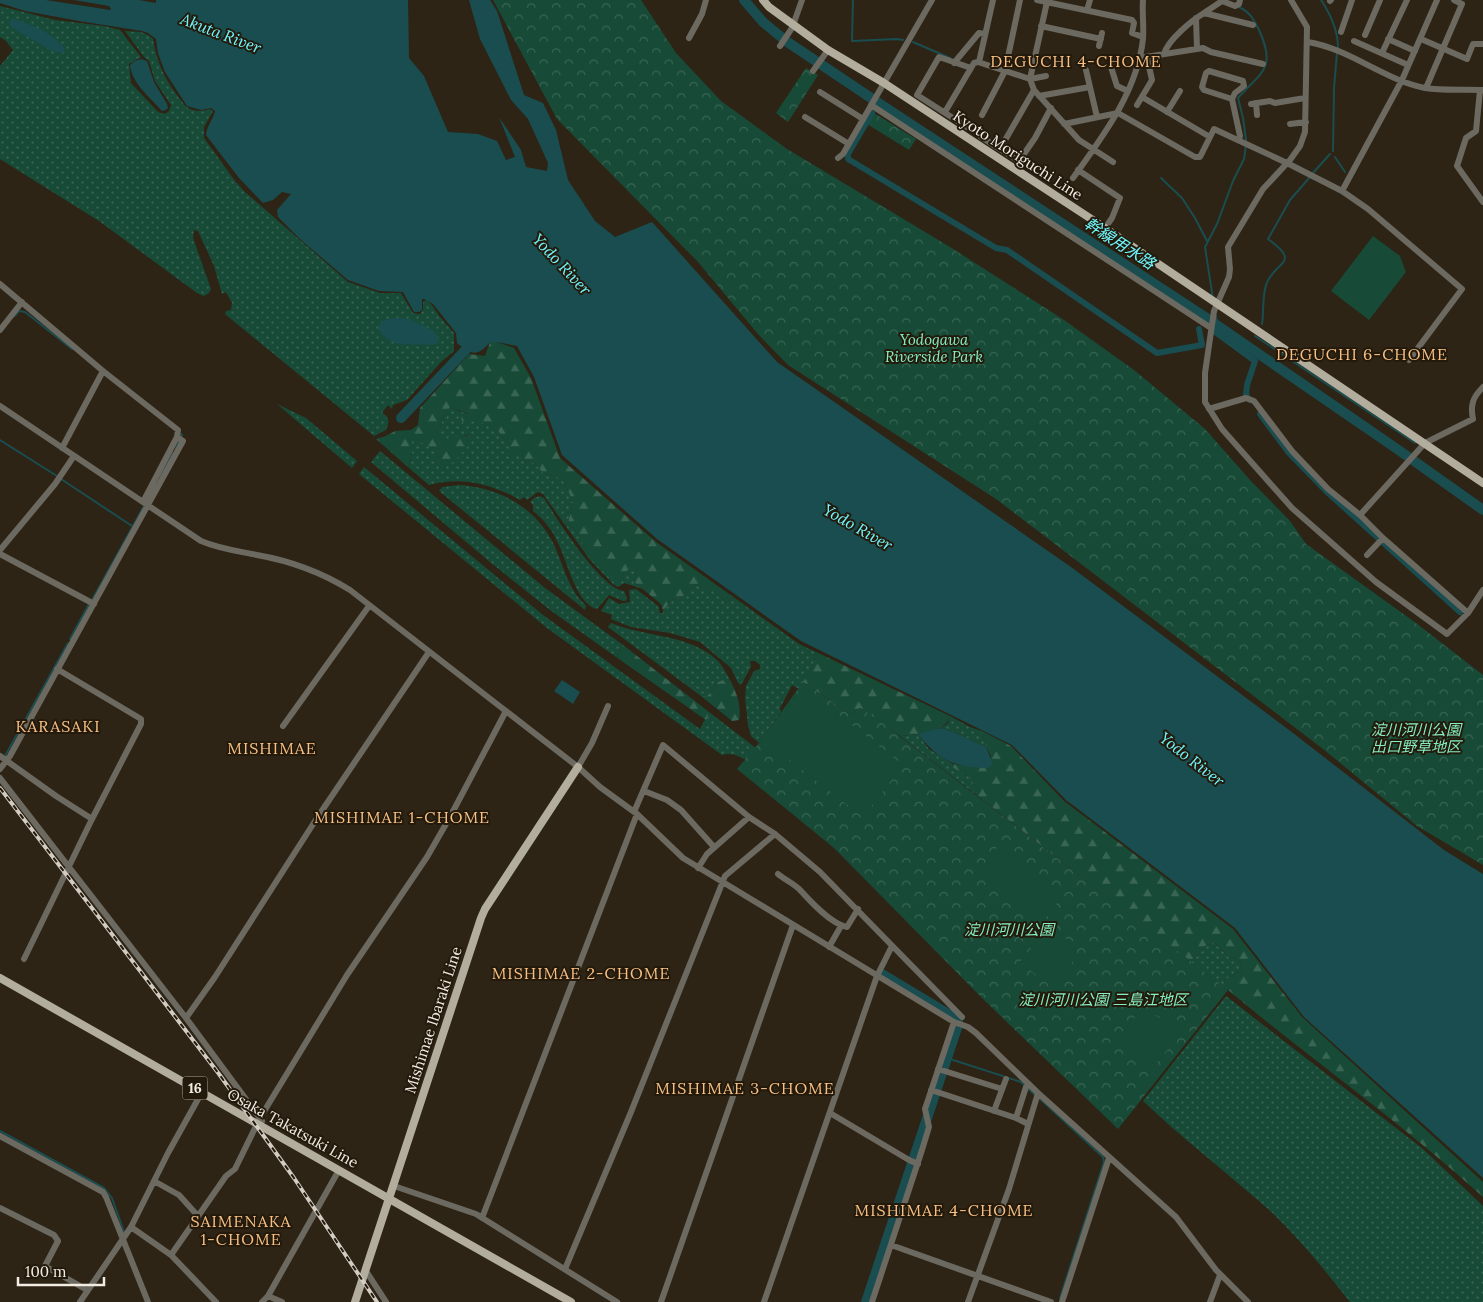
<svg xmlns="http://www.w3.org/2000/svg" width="1483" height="1302" viewBox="0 0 1483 1302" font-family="Lora,'Noto Sans JP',serif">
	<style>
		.grass { fill: url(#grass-dots) }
		.forest { fill: url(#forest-firs) }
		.park { fill: url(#park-crowns) }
		.pitch { fill: #174b37 }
		.water { fill: #1a4d50 }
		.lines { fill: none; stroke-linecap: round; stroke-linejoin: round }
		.stream { stroke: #1a4d50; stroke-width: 2 }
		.canal { stroke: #1a4d50; stroke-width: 6 }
		.river { stroke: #1a4d50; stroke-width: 10 }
		.minor { stroke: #6c6961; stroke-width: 6 }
		.major { stroke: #b3ad9d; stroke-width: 8 }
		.rail-casing { stroke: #d3ccc2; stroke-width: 4 }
		.rail { stroke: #231a0c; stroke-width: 2; stroke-dasharray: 5.5; stroke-linecap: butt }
		.labels { text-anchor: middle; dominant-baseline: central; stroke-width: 4; stroke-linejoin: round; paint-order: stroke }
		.shield { fill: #231a0c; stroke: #b5ada2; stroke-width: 1 }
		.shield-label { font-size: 14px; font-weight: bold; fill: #f3ece3 }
		.street-label { font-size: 15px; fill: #f3ece3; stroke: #231a0c }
		.park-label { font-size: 15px; font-style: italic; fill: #84eec0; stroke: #231a0c }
		.water-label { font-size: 16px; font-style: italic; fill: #6ef6fe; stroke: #231a0c }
		.neighbourhood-label { font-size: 16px; letter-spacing: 1px; fill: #f8c084; stroke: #231a0c }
	</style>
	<defs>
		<pattern id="grass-dots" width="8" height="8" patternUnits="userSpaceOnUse" patternTransform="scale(1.25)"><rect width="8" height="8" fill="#174b37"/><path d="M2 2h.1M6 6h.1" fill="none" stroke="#396554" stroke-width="1.8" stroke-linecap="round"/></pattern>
		<pattern id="forest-firs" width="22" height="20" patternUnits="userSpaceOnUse" patternTransform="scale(1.25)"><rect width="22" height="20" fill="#174b37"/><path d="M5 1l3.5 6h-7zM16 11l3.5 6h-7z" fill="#396554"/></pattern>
		<pattern id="park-crowns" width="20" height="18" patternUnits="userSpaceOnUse" patternTransform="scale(1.25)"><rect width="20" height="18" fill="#174b37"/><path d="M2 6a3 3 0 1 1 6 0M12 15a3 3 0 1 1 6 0" fill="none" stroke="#396554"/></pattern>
	</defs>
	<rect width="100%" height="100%" fill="#2d2415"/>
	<path class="grass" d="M0,6L55,20L104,26L120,30L141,57L129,64L131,83L158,112L165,114L169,111L171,105L155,81L149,61L144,57L125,31L141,32L148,35L153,39C156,61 165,80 179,98C182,101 185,107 190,109C197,112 203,111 210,109L213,111L204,127V138L235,181L245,192L348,282L380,293H401L413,313L420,314L423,310V302L426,300L431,304L440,317L454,333V351L441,362L407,400L393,405L392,409L388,405L382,413C390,417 389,423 386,430L374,436L225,314L226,311L231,310L232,303L226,292L222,294L214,266L198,231L194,230L193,238L211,289L209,293L204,296L197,293L99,221L0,159V66L13,50L6,41L0,37Z
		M277,404L306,418L357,461L352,468Z
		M450,407L469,415L499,432L509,445L521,451L524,461L535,463L543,473L563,479L573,502L568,523L576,531L589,555L624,572L631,566L637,569L634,582L643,589L624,583L618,587L613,584L590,560L543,494L538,492L527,500L524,497L520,500C491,484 462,476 429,485L409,468L412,452V439H417L437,452L470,434L456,438L444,439L436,431L442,424L441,420Z
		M380,451L545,588L623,645L616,657L550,610L490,562L371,462Z
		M364,467L543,615L700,729L709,712L761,752L753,764C743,759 734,751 722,755L547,628L359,474Z
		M459,485C496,487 532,505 551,539C560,555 564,575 574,591C577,597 582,601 586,606L585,610L439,491L442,487Z
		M539,496L544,498C556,518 601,589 624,591L627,598L626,601H623L609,595L597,609C576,605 566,557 557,541C551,528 543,519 533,511V505L530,502L534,498Z
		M696,584L716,592L726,602L731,599L732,596L799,644L816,652L813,666L799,689L792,685L780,708L781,712L759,743L751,736L748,725L745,698L746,686L754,671L760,669V665L755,661H750L751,667L741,685L738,683L731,668L700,642L670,633L631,627L611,619L612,615L601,611L609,598L619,604L630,602L629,590L636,589L658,606L660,613H663V611L671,600L682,597Z
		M611,623C646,638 690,633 719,662C723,667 726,673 729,678L728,682L723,680L716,683L713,690L707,696H701L608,627Z
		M950,716L970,727L982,731L986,747L956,733L941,728L948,723Z
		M918,734L929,749L953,764L952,767L969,777L977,789L975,794L900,736Z
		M1214,942L1229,957L1239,960L1242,970L1224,980L1228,990L1191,962L1205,946Z
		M1226,996L1423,1149L1483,1206V1302H1350C1324,1269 1298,1237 1267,1208C1226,1172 1183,1139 1143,1101Z"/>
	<path class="forest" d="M490,342H497L514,348L531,378L560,458L656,542L732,596L731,599L726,602L715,592L696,584L682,597L671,600L663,611L661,604L634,582L637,569L631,567L616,581L589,555L576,531L568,523L573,502L563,479L543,473L535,463L524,461L521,451L515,454H508L509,445L499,432L475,419L463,423L461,418L468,414L450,407L441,420L442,424L436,431L445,439C455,438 467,433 476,437L455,461L442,469L436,463V452L417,439H412V452L409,468L376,439L386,436L395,431L411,430L418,425L420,408L469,354L485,356Z
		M623,645L709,712L706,720L616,657Z
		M816,652L950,716C945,734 916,734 900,736L860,708L850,714L803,682L813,666Z
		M729,678C736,691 742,706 739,720L732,721L701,696H707L713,690L716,683L723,680L728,682Z
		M982,731L1011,746L1064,801L1233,929L1302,1017L1483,1182V1197C1402,1123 1312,1060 1228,990L1224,980L1242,970L1239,960L1229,957L1214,942L1205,946L1191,962L975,794L977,789L969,777L952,767L953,764L988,768L991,756L986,747Z"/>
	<path class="park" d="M493,0H641L676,53L721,101L787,149L950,247L1064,320L1134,370L1205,429L1250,480L1290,521L1306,544L1416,623L1483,675V865L1417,826L1323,749L996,499L788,365L758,334L698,262L557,119Z
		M806,68L818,75L788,122L776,113Z
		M874,113L916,139L909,150L867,124Z
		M803,682L850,714L860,708L876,718L1228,990L1118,1129L983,999L834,848L737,769L759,743Z"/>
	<path class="pitch" d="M1373,236L1400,256L1406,272L1369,320L1331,291Z
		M803,687L903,765L863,817L763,739Z
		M999,845L1064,894L1043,921L979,872Z
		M1045,931L1061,933L1075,951L1070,970L1056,990L1020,962Z
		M1152,1014L1170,1023L1181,1033L1154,1066L1120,1040L1132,1019Z"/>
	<path class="water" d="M0,0H46L110,10L111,9L109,6L74,0H139L156,3V0H408L409,58L424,76L448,132L478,134L497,141L506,160L515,157L499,117L521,150L526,167L547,171L548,163L528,119L511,100L480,39L469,0H490L497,11L524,95L543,103L556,130L568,180L595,221L615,237L652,222L777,362L1071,567L1293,733L1444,850L1483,874V1178L1304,1017L1235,928L1066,800L1012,745L801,641L657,539L562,455L534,377L517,346L497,342H490C478,357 471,355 457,343L456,333L433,304L424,299H422V310L419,312H414L403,292L379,291L348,280L301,240L278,217L277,210L291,194L282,192L273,200L263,203L239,178L206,135C207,125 213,120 215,111L211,108L201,110L187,106L165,72L158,53L156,39L148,33L142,31L79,21L25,11L0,3Z
		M12,18C32,25 52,32 65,49L63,53L52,51L14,29L9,24Z
		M141,59L147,61L154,82L167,104L168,108L166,110L162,111C150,97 132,84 130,65L135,61Z
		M399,318L410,319L434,331L439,339L437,343L432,345C410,343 392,350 378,329C382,318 389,319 399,318Z
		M562,680L580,692L573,704L554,691Z
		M941,728L956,733L986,747L993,764L988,768C954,767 939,761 918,734Z"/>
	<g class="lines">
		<path class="stream" d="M853,0L852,41L897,39L903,40
			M1321,0C1331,15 1338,30 1338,48
			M1239,7C1250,12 1254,20 1259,30C1277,69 1261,72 1238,98L1243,118L1246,140
			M913,42L950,58
			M877,105L878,103
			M1333,151L1334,88L1337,53
			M1335,157L1345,172
			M1313,173L1330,154
			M1161,178L1182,198L1195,218L1207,241
			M1213,299L1205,247L1217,224L1233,181L1244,159L1246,145
			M15,316L19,311L25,312L72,349
			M1216,316L1218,325
			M1262,324C1264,311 1262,298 1266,285C1274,261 1303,264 1268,239L1290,200L1310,177
			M1255,336L1415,443
			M0,440L57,476
			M176,448L182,435L181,434
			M161,475L173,453
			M61,479L132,526
			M92,600L144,506
			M70,639L89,604
			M5,756L68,643
			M947,1058L1021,1082L1035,1095
			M1039,1098L1103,1157L1104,1162L1060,1298
			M0,1131L104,1188L112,1198L124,1232"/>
		<path class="canal" d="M872,113L848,154V159L996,248L1007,250L1157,353L1202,345L1199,329
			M1218,325L1214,331L1255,361L1247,385L1246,395L1250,400
			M1260,414L1289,453L1326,491L1460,612"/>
		<path class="river" d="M744,0L763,22L786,41L886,108L1211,321L1400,451L1483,510
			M401,418L474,341
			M866,1302L957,1028L958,1022L955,1018L882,974"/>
		<path class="minor" d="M1037,0L1132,20L1134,23L1132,33L1143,37
			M1291,0L1307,27L1305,132L1300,146L1290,160L1263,189L1228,247L1230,269L1229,277L1214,311L1205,373V402L1222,429L1292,508L1376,582L1447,634L1468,613L1483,590
			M1330,1L1331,0
			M1047,2L1030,79L1034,90L1079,140L1113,162
			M1087,10L1090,0
			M1204,13L1222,1L1235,6L1239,4L1240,0
			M1196,18L1197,49
			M1041,26L1101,39
			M1341,32L1352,0
			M1365,35L1380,0
			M689,38L702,14L706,0
			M1388,39L1415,51
			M1421,39L1467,59L1473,44H1483
			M1354,41L1408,65
			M1308,42C1350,49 1384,80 1425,88C1443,91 1465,89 1483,90
			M780,46L792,28L802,0
			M1099,46L1102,33
			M1382,53L1407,0
			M1164,54C1168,40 1191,21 1204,13L1253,25
			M1139,58L1203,48L1211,52L1263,64
			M979,62L993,0
			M954,63L979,33L985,34
			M1111,67L1117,86L1128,91
			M1086,70L1097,117
			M813,71L828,50
			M1426,88L1462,4L1454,0
			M1480,90L1476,131L1466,138L1457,166L1483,202
			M820,92L863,119
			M1039,96L1090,87
			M1142,97L1210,137
			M1232,99L1235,93L1244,86L1243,81L1209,71L1206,73L1202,87L1204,90L1232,99L1240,136L1239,140
			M1256,103L1257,115
			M1251,104L1270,101L1275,103L1305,98
			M871,105L1211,328
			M1137,105L1152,80L1147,57
			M945,112L974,63L978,62L1030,79L1046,76
			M1167,112L1180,91
			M982,115L1005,71L1020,0
			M805,117L849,144
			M1064,124L1118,113L1195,157H1200L1214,129L1287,163L1342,191L1368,209L1462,289L1409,360
			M1290,124L1306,122
			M967,127L917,95L939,57L971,68
			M981,137L1019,161L1035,138L1051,108
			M1000,149L1034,90
			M838,158L843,154L932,0
			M1078,170L1120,198L1112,218L1105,228
			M1073,178C1103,136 1137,92 1143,39C1144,26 1142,13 1143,0
			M1342,191L1402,80L1437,0
			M0,284L103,371L178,430L177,437L143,502
			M0,330L22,302
			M0,406L201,541C220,549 238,551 257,555C291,561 321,572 350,590L578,767L600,787L637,814L683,858L954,1022L925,1109L929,1127L922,1150L872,1302
			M1209,409L1246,398L1254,401L1292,451L1328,489L1360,515L1383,538L1468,613
			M62,448L103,371
			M1360,515L1425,443L1473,419C1470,405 1473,397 1483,387
			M0,550L55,484L74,456
			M0,554L94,604
			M1367,555L1383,538
			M283,726L369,606
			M0,756L56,796L92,819
			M578,767L592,743L608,706
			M0,769L10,756L183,441L177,437
			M0,778L186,1018L262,1121
			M644,791L667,800L681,810L714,847
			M634,812L663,745L749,817L775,834L820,872L962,1017
			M698,868L707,854L749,817
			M778,874C785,880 795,884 801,891C811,902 831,924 847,927L858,909
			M829,947L841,926
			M24,959L92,819L141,724V719L57,669
			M186,1018L215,977L317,818L429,652
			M954,1022L968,1027L976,1033L1038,1093L1176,1217L1216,1270L1248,1302
			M938,1069L1002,1089
			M931,1090L1016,1118L1028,1124
			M994,1111L1006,1079
			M830,1113L909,1160L918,1164
			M1016,1118L1026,1087
			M0,1136L103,1192L106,1197L148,1302
			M154,1181L179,1195L198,1216
			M394,1186L476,1214L617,1302
			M0,1208L54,1235L58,1241L45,1266L87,1290
			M482,1218L637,814
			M131,1227L171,1255L216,1302
			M891,1245L1051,1302
			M171,1255L226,1176L235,1169L260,1118L347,975L427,857L450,817L506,711
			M565,1269L631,1112L725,876L775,834
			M366,1271L386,1302
			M268,1296L282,1302
			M80,1302L131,1227L168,1153L202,1092
			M262,1302L268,1296L339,1170
			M661,1302L793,925
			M764,1302L877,976L892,946
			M968,1302L1009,1189L1038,1093
			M1062,1302L1109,1158
			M1210,1302L1220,1275"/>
		<path class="major" d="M763,0L769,7L828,50L884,83L1105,228L1483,483
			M0,978L571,1302
			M355,1302L481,918L485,909L578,767"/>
		<defs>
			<path id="rail" d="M0,788L219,1074L294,1178L377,1302"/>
		</defs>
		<use href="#rail" class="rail-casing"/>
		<use href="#rail" class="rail"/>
	</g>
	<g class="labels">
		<rect class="shield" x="182.5" y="1076.5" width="25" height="23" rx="4"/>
		<g class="shield-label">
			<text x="195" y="1088">16</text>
		</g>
		<g class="street-label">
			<text transform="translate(1018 155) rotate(33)">Kyoto Moriguchi Line</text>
			<text transform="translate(433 1020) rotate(-72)">Mishimae Ibaraki Line</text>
			<text transform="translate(293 1128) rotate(29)">Osaka Takatsuki Line</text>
		</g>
		<g class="park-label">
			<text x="934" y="339">Yodogawa<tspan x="934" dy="17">Riverside Park</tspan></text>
			<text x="1416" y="729">淀川河川公園<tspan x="1416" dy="17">出口野草地区</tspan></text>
			<text x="1009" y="929">淀川河川公園</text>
			<text x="1103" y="999">淀川河川公園 三島江地区</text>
		</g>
		<g class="water-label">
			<text transform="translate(221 33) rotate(21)">Akuta River</text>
			<text transform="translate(1120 243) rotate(33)">幹線用水路</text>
			<text transform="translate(562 264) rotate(47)">Yodo River</text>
			<text transform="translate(858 527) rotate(30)">Yodo River</text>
			<text transform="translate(1192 759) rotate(38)">Yodo River</text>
		</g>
		<g class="neighbourhood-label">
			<text x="1076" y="61">DEGUCHI 4-CHOME</text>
			<text x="1362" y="354">DEGUCHI 6-CHOME</text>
			<text x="58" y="726">KARASAKI</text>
			<text x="272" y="748">MISHIMAE</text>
			<text x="402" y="817">MISHIMAE 1-CHOME</text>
			<text x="581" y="973">MISHIMAE 2-CHOME</text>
			<text x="745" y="1088">MISHIMAE 3-CHOME</text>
			<text x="944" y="1210">MISHIMAE 4-CHOME</text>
			<text x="241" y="1221">SAIMENAKA<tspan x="241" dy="18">1-CHOME</tspan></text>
		</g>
	</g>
	<path d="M18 1277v8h86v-8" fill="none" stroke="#f3ece3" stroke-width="2.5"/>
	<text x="25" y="1277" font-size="15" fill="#f3ece3" stroke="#231a0c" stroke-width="4" paint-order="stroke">100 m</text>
</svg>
